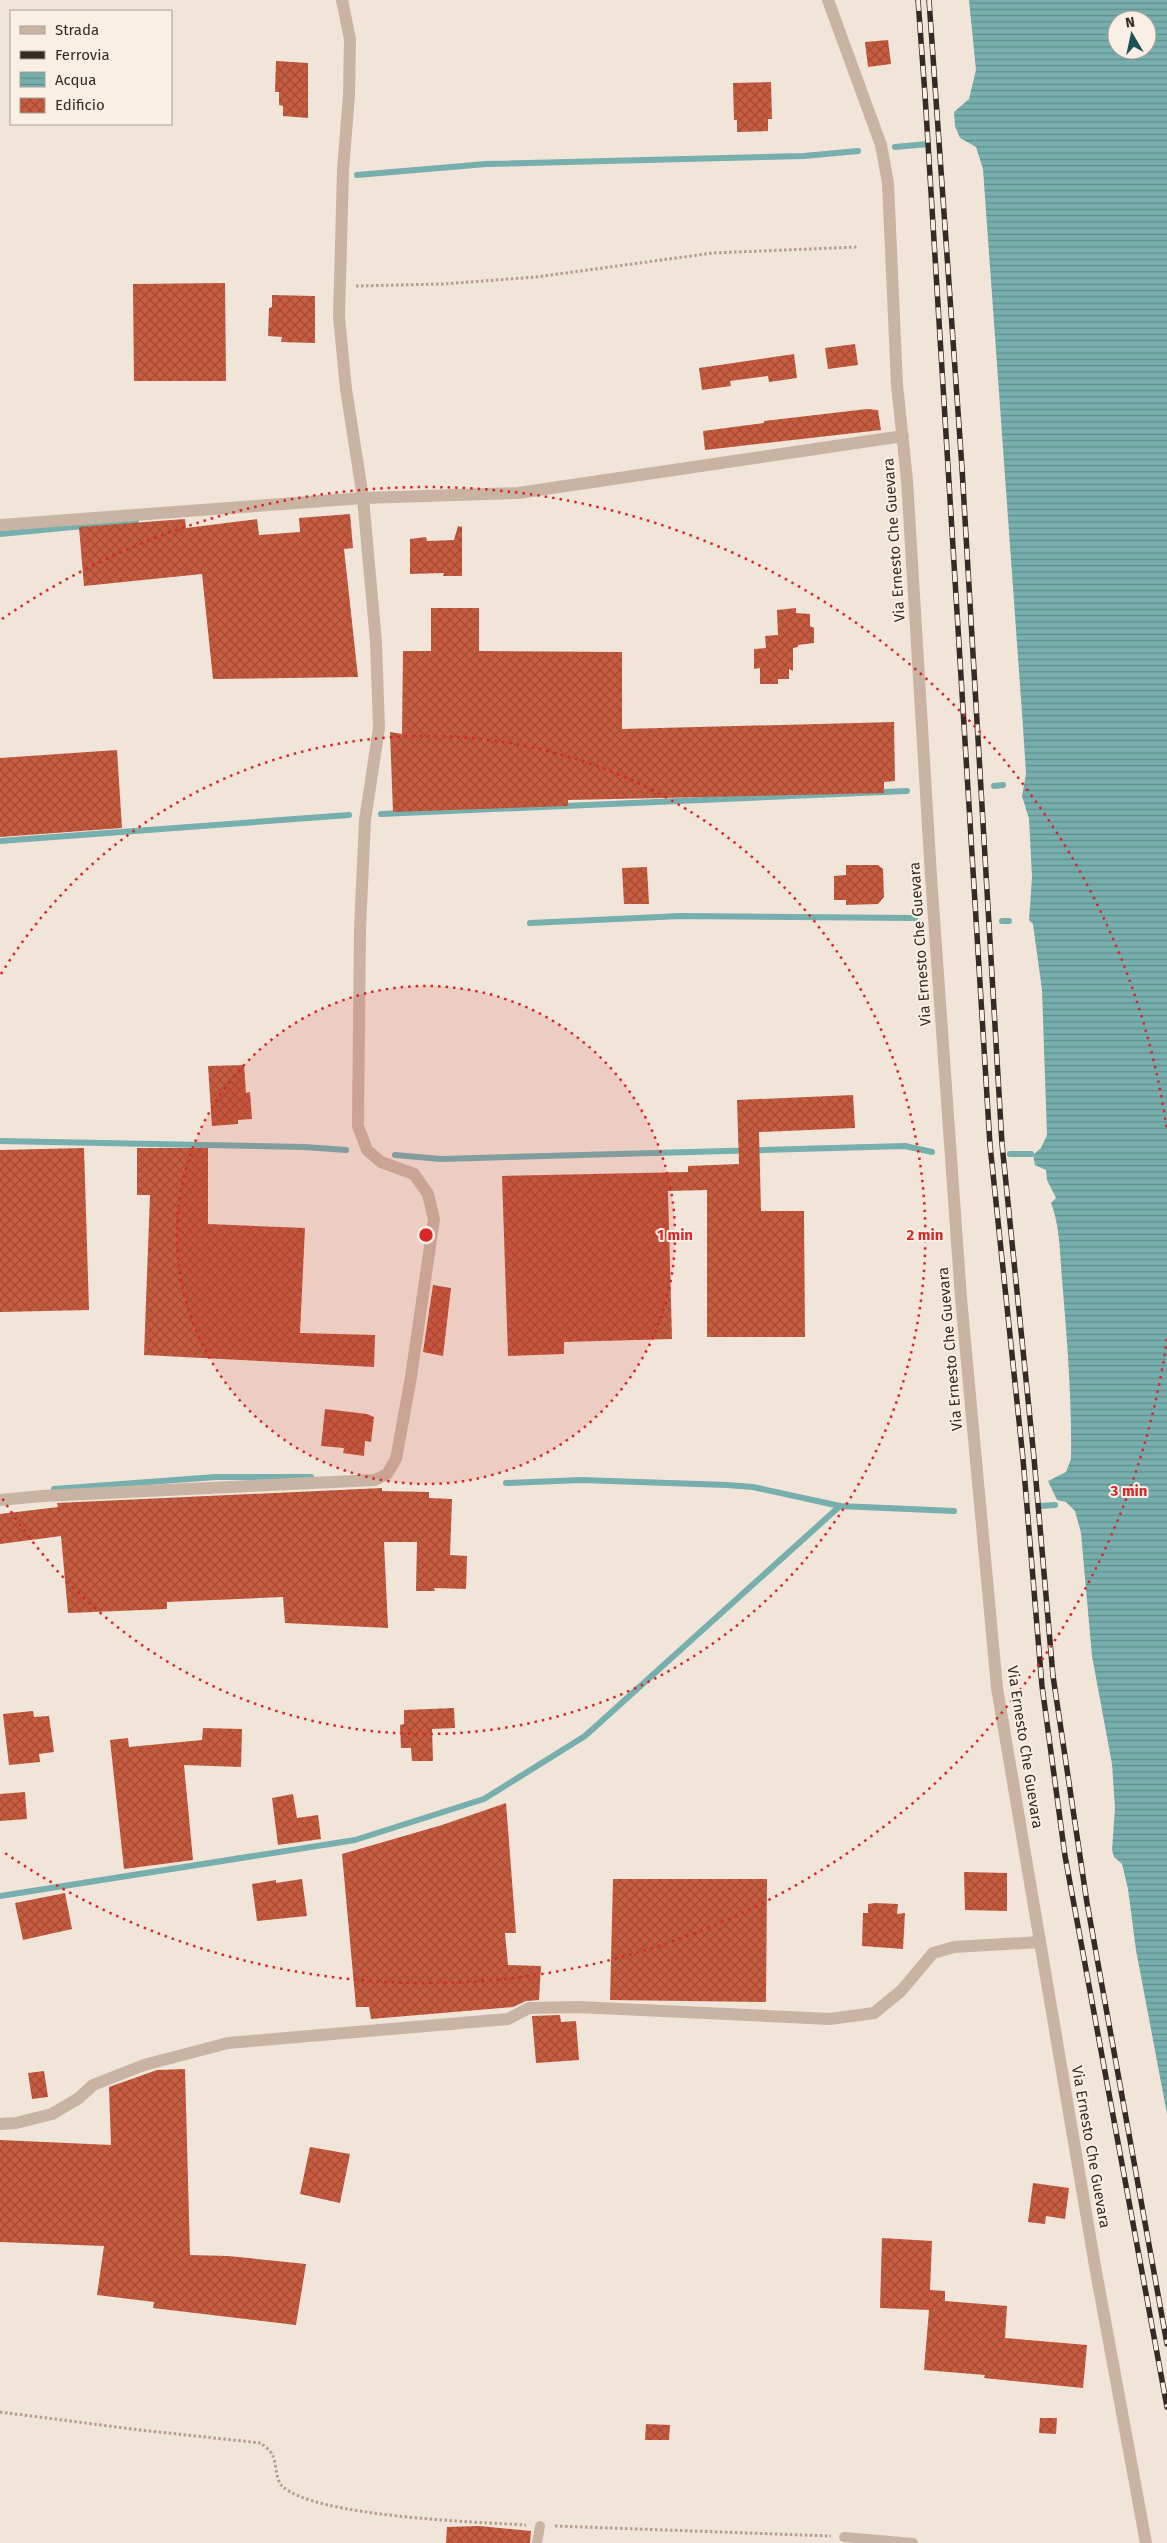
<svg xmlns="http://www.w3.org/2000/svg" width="1167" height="2543" viewBox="0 0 1167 2543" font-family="'Fira Sans',sans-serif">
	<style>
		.water { fill: url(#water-rules); fill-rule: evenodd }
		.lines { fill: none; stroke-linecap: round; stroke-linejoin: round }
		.stream { stroke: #77aeae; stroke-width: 6 }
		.building { fill: url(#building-cross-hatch) }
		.path { stroke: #b59e8f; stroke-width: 3; stroke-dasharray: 2.5 2.5; stroke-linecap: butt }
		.lane { stroke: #c9b4a4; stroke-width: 10 }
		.street { stroke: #c9b4a4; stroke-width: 12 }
		.rail-casing { stroke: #342a26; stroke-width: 5.5 }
		.rail { stroke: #f9efe4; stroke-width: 4; stroke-dasharray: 11; stroke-linecap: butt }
		.ring { fill: none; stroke: #d62828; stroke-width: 2.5; stroke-dasharray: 2.5 5 }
		.labels { text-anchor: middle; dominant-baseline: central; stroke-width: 4; stroke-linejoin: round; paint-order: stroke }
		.street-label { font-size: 15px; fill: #342a26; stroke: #f9efe4 }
		.centre { fill: #d62828; stroke: #f9efe4; stroke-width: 2.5 }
		.ring-label { font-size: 15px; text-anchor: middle; font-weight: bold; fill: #d62828; stroke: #f9efe4; stroke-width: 4; stroke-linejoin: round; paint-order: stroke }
	</style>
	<defs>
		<pattern id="water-rules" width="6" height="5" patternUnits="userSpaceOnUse" patternTransform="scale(1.25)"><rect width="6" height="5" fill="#77aeae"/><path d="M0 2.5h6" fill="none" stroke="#628e8d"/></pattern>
		<pattern id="building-cross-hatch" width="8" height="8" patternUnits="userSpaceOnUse" patternTransform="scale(1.25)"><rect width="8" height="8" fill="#c75c41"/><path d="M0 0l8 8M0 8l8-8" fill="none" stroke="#a24c36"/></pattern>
	</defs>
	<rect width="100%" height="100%" fill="#f1e4d8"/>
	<path class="water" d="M969,0H1167V2114L1136,1950L1128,1889L1122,1864L1114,1857L1112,1850L1115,1808L1112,1764L1092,1656L1081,1533L1075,1511L1066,1502L1057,1500L1048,1481L1066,1472L1071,1459C1072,1399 1067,1339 1062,1279C1060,1254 1060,1226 1051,1203L1056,1198L1047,1180L1046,1170L1035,1165L1033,1155L1041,1148L1047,1135L1042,990L1033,924L1029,920L1032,877L1029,819L1022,796L1026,774L1023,727L983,169L976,147L960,138L955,126L954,112L969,99L976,70ZM1117,20H1147V50H1117Z"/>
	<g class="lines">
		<path class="stream" d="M895,147L928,144
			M357,175L486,164L804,156L858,151
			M0,534L136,521
			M994,786L1003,785
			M381,814L907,791
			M0,841L349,815
			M1002,921H1009
			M530,923L681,916L915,918
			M0,1141L304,1147L346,1150
			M1010,1154H1031
			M395,1155L441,1159L905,1146L932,1152
			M506,1483L581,1480L727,1485L753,1487L840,1506L954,1511
			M54,1489L216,1477H311
			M1041,1506L1055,1505
			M0,1896L355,1840L484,1799L585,1736L840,1506"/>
	</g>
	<path class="building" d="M888,40L891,64L868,67L865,42Z
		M276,61L308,63V118L283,116V106L279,105V92H275Z
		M771,82L772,119H768V131L737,132V120H734L733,83Z
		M225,283L226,381H134L133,284Z
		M272,295L315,296V343L281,342L282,337L268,336L269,308L272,307Z
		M855,344L858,365L828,369L825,348Z
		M794,354L797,378L769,382L768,376L730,381L731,386L702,390L699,368Z
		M867,409L878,410L881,430L705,450L703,431L764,423V421Z
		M350,514L353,548L344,549L358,677L213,679L202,574L84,586L79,527L185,519L186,528L257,519L259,535L300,532L299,518Z
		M458,526L462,527V576H443L444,573L410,574V539L426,537L427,541L454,540Z
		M431,608H479V651L622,652V729L894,722L895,781L884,782V793L568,800V806L393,812L390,732L402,734L403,651H431Z
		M796,608V613L810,614V626L814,628V643L798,645V647L793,648V671L789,669V679H778V684H760V668L754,669V649L766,648L765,636L778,635L777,610Z
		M117,750L122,828L0,837V758Z
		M846,865H878L883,869L884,897L878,904L846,905V900H834V876L846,875Z
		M647,867L649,904H624L622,868Z
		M244,1065L246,1093L250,1092L252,1119L238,1120V1124L212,1126L208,1066Z
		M853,1095L855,1128L759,1132L761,1211H804L805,1337H707V1190L668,1191L672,1339L564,1342V1354L508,1356L502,1176L688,1172V1166L739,1164L737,1100Z
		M84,1148L89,1310L0,1312V1150Z
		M137,1148H208V1224L305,1228L300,1333L375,1335L374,1367L144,1355L150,1195H137Z
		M433,1285L451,1288L443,1356L423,1352Z
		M325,1409L367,1414L374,1417L371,1442L365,1441L364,1456L343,1453L344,1448L321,1446Z
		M382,1488V1491L429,1492V1498L452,1499L450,1555L467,1556L466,1589L434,1588L435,1591H416L417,1542H384L388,1628L285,1623L283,1597L167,1602V1609L68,1613L61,1536L0,1544V1514L58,1507L57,1503Z
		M454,1708L455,1728L432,1729L433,1761H412L411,1748H401L400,1725L404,1724V1710Z
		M33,1711L34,1717L49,1716L54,1752L39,1754L40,1762L9,1765L3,1714Z
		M203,1728L242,1729L241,1767L184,1765L193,1860L124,1869L110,1740L128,1738L129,1747L202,1740Z
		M25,1792L27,1819L0,1821V1794Z
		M293,1794L297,1818L318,1815L321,1839L278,1845L272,1798Z
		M506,1803L516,1933H505L508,1965L541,1966L539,2000L526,2001L513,2007L371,2019L369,2007H356L342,1854L442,1825Z
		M964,1872L1007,1873V1911L965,1910Z
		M302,1879L307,1916L257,1921L252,1884L276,1880V1883Z
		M613,1879H767L766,2002L610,2000Z
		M65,1893L72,1929L23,1940L15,1903Z
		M875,1903L898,1904L897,1914L905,1913L903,1949L862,1946L863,1913H868V1904Z
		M560,2015L561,2022L576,2021L579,2060L536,2063L532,2016Z
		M185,2069L190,2255L228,2256L306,2264L296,2325L153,2308L154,2302L97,2295L104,2246L0,2242V2140L111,2145L109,2087L157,2070Z
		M44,2071L48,2097L32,2099L28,2073Z
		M310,2147L350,2154L340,2203L300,2194Z
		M1033,2183L1069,2188L1065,2219L1046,2216L1045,2224L1028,2222Z
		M882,2238L932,2241L930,2290L945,2291V2301L1007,2306L1005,2338L1087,2345L1083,2388L984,2378L985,2375L924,2370L929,2310L880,2308Z
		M1040,2418H1057L1056,2434L1039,2433Z
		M646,2424L670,2425L669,2440H645Z
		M479,2526L531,2531L530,2543H446L447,2527Z"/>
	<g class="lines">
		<path class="path" d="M356,286L443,284L536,277L713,253L857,247
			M0,2412L140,2430L261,2443C264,2446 270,2450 272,2454C277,2463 275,2479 282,2486C315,2517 477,2522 526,2525
			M555,2526L831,2536"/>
		<path class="lane" d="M844,2537L913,2543
			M537,2543L540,2526"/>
		<path class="street" d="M828,0L881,145L888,183L897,385L907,480L931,876L961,1298L997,1688L1095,2266L1146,2543
			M0,525L363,498L518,493L903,436
			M0,1500L42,1496L375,1480L387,1474L396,1459L411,1377L434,1219L428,1194L414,1174L381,1162L367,1150L358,1126L360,929L365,820L379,728L376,642L363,498L346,389L339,317L343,170L349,95L350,39L342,0
			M0,2124L16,2123L52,2114L79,2098L93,2085L144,2065L228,2043L508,2019L529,2008L578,2007L830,2019L874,2013L901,1991L933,1953L954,1947L1040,1942"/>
		<defs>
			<path id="rail" d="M918,0L925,95L990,1145L1023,1459L1042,1686L1065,1856L1167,2407
				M929,0L962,468L1002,1144L1034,1458L1053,1676L1087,1903L1167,2344"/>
		</defs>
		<use href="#rail" class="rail-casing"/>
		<use href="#rail" class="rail"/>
	</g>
	<circle cx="426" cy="1235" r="249" fill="#d62828" fill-opacity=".12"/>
	<g class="ring">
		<circle cx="426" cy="1235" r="249"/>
		<path d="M1 974A499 499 0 1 1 1 1496"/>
		<path d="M1167 1339A748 748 0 0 1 2 1851M2 619A748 748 0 0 1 1167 1131"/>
	</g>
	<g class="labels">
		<g class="street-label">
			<text transform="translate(894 540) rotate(-94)">Via Ernesto Che Guevara</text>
			<text transform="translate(920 944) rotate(-94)">Via Ernesto Che Guevara</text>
			<text transform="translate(950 1349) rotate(-95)">Via Ernesto Che Guevara</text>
			<text transform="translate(1025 1747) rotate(81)">Via Ernesto Che Guevara</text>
			<text transform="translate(1091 2147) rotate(80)">Via Ernesto Che Guevara</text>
		</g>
	</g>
	<circle cx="426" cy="1235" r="8" class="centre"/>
	<g class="ring-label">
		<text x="675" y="1240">1 min</text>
		<text x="925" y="1240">2 min</text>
		<text x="1129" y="1496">3 min</text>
	</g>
	<rect x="10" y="10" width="162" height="115" fill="#f9efe4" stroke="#aaa098"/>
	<rect x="20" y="26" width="25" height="8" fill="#c9b4a4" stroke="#aaa098"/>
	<text x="55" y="35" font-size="15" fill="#342a26">Strada</text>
	<rect x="20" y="51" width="25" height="8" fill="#342a26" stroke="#aaa098"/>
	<text x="55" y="60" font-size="15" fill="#342a26">Ferrovia</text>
	<rect x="20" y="72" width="25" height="15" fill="url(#water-rules)" stroke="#aaa098"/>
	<text x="55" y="85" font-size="15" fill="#342a26">Acqua</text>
	<rect x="20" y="98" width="25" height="15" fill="url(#building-cross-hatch)" stroke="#aaa098"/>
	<text x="55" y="110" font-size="15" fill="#342a26">Edificio</text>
	<g transform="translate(1132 35) rotate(351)"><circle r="24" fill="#f9efe4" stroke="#aaa098"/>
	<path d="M0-4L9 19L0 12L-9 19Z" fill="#1b5456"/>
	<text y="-8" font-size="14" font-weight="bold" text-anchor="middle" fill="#342a26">N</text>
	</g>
</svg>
